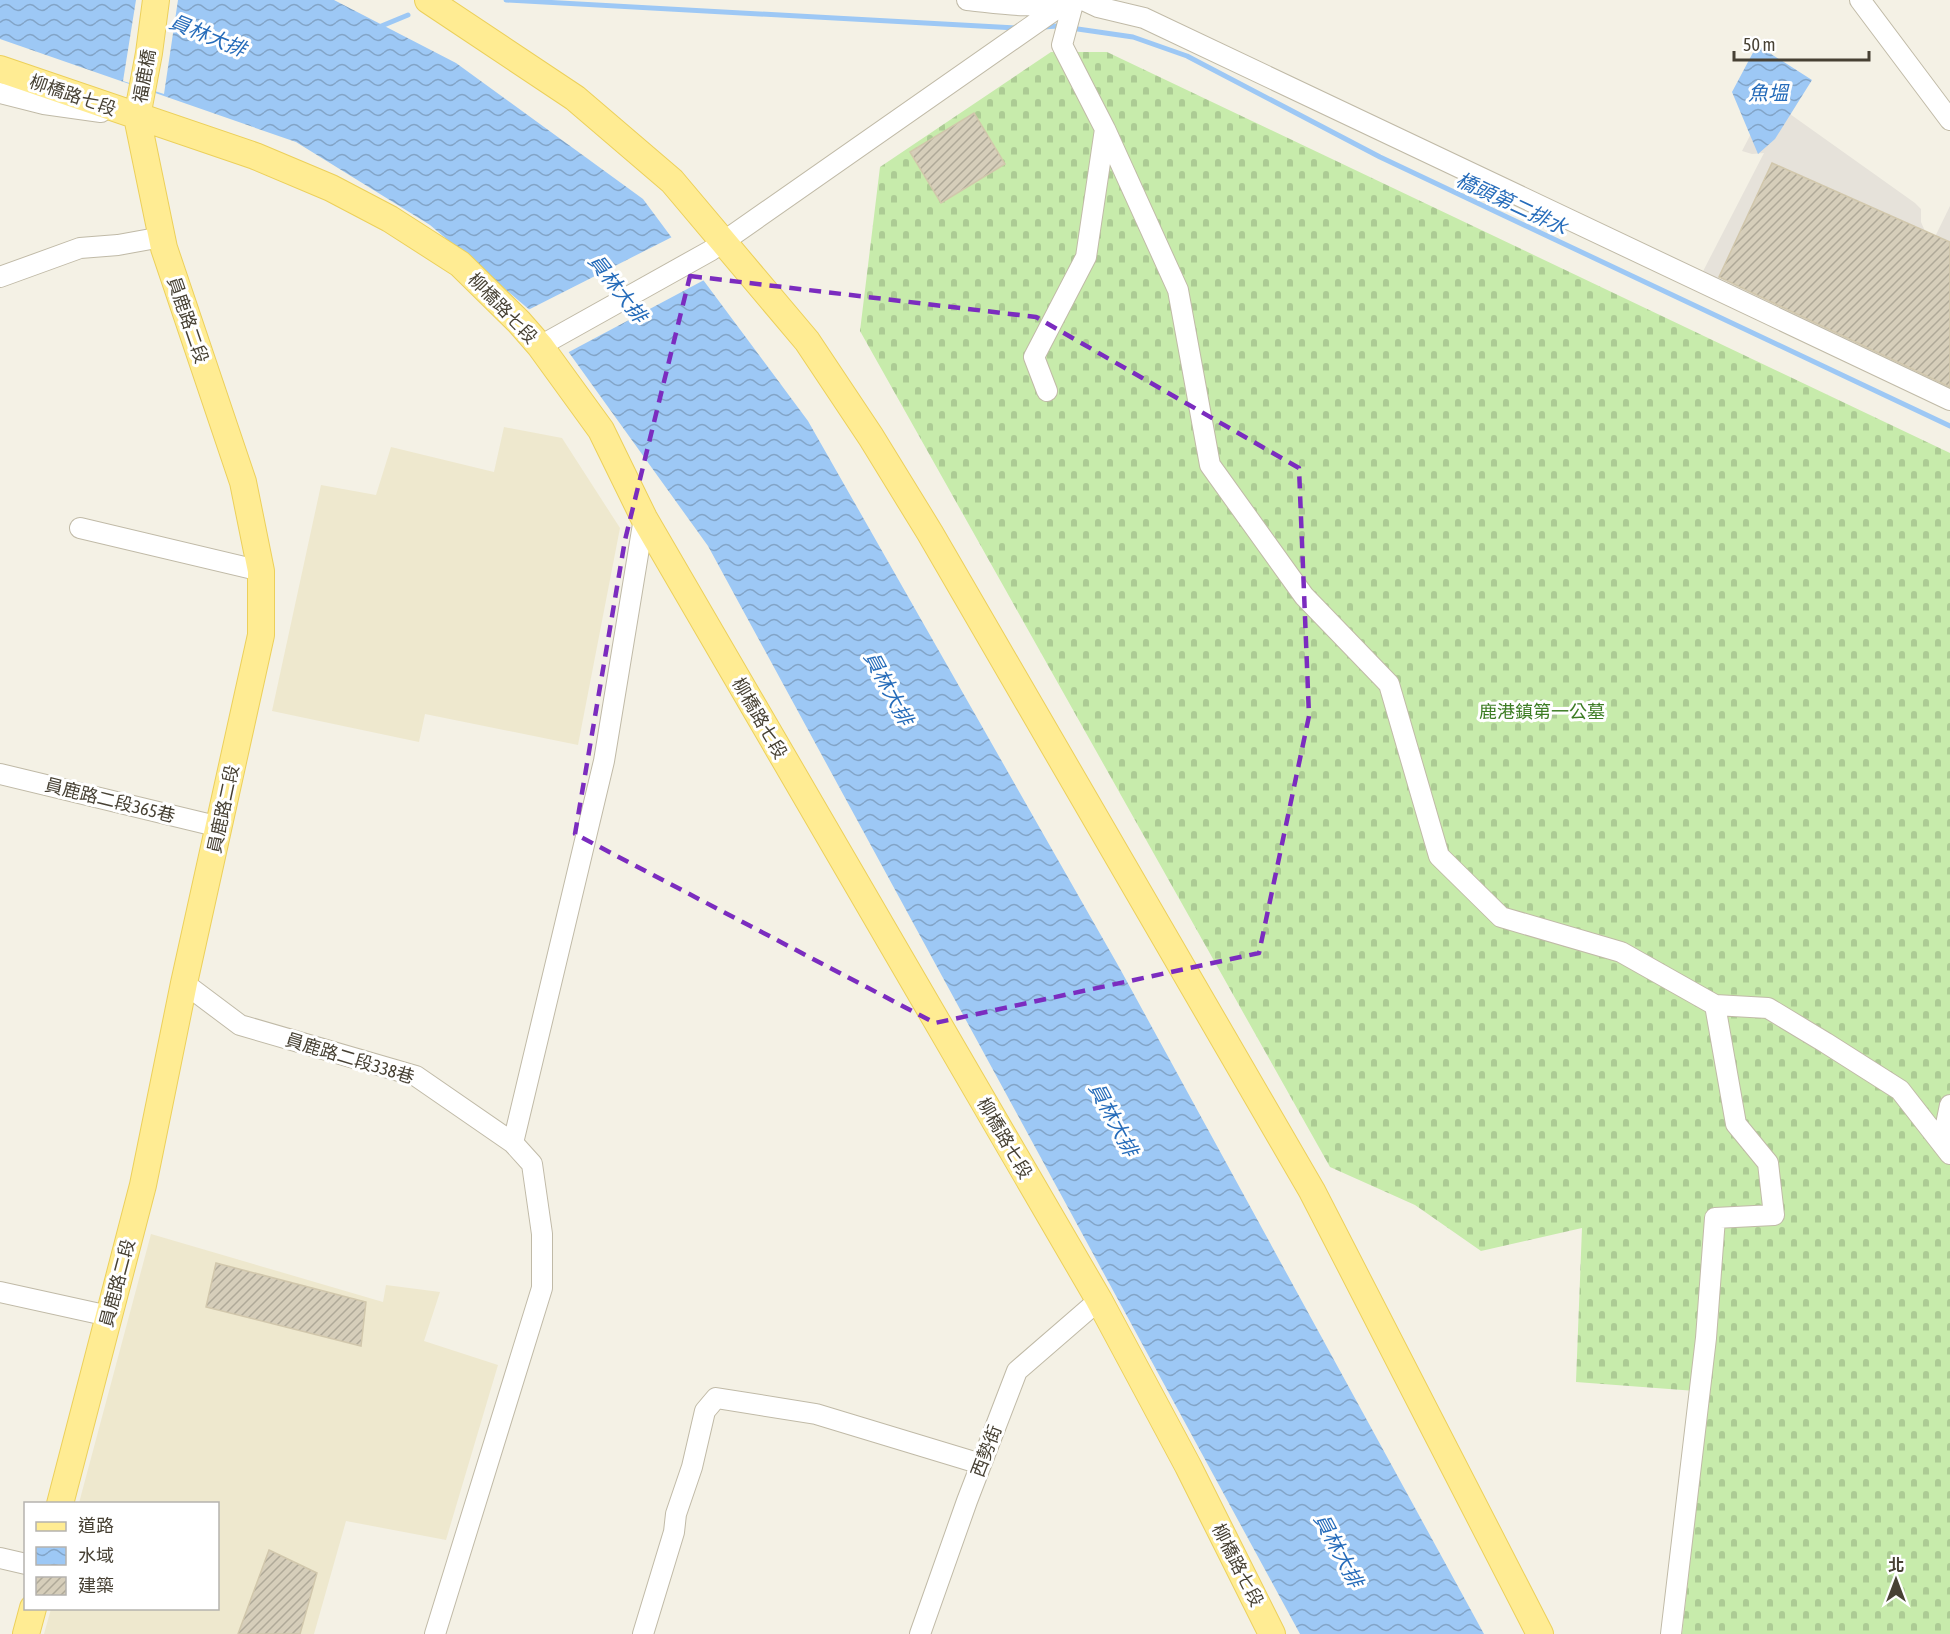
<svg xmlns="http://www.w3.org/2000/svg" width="1950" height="1634" viewBox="0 0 1950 1634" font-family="'Asap Condensed','Noto Sans TC',sans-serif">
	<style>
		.industrial { fill: #e6e2da }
		.education { fill: #eee8ce }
		.cemetery { fill: url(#cemetery-stones) }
		.water { fill: url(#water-waves) }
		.pier { fill: #f4f1e5 }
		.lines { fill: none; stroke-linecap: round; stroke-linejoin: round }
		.stream { stroke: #9dc8f5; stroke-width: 5 }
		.building { fill: url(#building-hatch); stroke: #d1c7ac; stroke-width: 1.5 }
		.minor-casing { stroke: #c0baa7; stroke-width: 22 }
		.major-casing { stroke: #ecd05b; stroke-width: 28 }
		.minor { stroke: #fff; stroke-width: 20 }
		.major { stroke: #ffec93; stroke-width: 26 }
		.marked { fill: none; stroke: #7b2cbf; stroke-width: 4.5; stroke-dasharray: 12 8; stroke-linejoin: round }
		.labels { text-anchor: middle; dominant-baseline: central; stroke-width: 6; stroke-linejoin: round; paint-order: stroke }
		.street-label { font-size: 18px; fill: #474134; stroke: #fff }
		.park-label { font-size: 18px; fill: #3c7c23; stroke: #fff }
		.water-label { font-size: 20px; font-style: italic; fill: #266cba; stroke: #fff }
	</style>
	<defs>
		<pattern id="cemetery-stones" width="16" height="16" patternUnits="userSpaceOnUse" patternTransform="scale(1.5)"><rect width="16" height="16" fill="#c7ebab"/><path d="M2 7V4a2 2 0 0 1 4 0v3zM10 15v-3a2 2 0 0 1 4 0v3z" fill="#accb94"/></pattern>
		<pattern id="water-waves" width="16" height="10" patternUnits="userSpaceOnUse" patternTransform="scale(1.5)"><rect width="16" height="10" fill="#9dc8f5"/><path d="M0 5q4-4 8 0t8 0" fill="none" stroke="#82a4c7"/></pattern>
		<pattern id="building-hatch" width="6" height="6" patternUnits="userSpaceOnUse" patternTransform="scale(1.5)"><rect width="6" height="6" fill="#d6ceba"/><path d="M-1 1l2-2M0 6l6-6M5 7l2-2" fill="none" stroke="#afa998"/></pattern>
	</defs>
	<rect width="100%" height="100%" fill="#f4f1e5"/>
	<path class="industrial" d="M1769,99L1915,203L1921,209V222L1931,245L1950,206V400L1698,281L1764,153L1752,154L1742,151Z"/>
	<path class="education" d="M504,427L562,438L620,528L578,745L425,714L419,742L272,711L321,485L376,495L391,447L494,472Z
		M151,1234L383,1302L386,1285L440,1292L424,1341L498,1365L446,1540L346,1521L314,1634H44L51,1609L218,1608V1504L79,1503Z"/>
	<path class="cemetery" d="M1051,52H1107L1950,453V1634H1682L1709,1392L1576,1382L1582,1228L1481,1251L1415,1205L1330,1167L860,331L880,167Z"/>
	<path class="water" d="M0,0H334L456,63L643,199L808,421L1119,967L1484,1634H1300L708,546L552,329L430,225L296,142L0,39Z
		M1757,45L1812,80L1775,139L1758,154L1732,92Z"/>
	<path class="pier" d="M136,0H178L164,94L123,81Z
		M674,236L706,279L567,353L550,331L526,311Z"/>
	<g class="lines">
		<path class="stream" d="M506,0L1016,28
			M379,27L408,15
			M1044,27L1057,26L1133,37L1187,56L1380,157L1950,426"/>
	</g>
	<path class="building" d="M974,113L1005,164L941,203L910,152Z
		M1772,163L1950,242V387L1719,277Z
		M216,1263L366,1302L361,1346L206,1307Z
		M269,1550L317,1573L300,1634H238Z"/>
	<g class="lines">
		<defs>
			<path id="minor" d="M967,0C998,3 1033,10 1063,0
				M1074,0L1062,45L1105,129L1178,290L1210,465L1304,596L1389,684L1439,856L1501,917L1621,952L1715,1005L1736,1124L1768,1163L1774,1215L1715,1218L1706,1338L1671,1634
				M1083,0L1098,7L1144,18L1950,400
				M1860,0L1950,120
				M0,93L44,104L101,112
				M0,277L80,248L118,245L162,237
				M540,346L710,251L1069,0
				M1047,391L1034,357L1086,257L1105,129
				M80,528L261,571
				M0,774L220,827
				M184,983L240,1025L416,1076L513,1143
				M1715,1005L1768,1008L1826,1043L1900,1090L1950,1154
				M1942,1144L1950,1105
				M0,1292L109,1316
				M0,1558L26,1564
				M435,1634L542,1288V1234L532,1164L513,1143L604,761L644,518
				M643,1634L674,1532L676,1514L692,1467L705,1411L716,1398L816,1414L981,1464
				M920,1634L967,1501L1017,1371L1099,1300"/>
			<path id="major" d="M428,0L575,98L672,181L807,341L871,437L930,533L1312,1191L1540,1634
				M0,69L255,156L331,188L390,219L460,264L519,322L540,346L601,430L644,518L1099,1300L1188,1466L1272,1634
				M60,1504L143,1185L184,983L261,635V571L243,482L164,248L137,117L149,53L156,0
				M26,1634L33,1608"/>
		</defs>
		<use href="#minor" class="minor-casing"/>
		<use href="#major" class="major-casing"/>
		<use href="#minor" class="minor"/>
		<use href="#major" class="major"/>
	</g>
	<path class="marked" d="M690,276L1036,317L1299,468L1309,716L1259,953L935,1023L575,834L625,540Z"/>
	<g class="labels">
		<g class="street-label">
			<text transform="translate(144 76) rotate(-80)">福鹿橋</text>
			<text transform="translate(73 95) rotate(19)">柳橋路七段</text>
			<text transform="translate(503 308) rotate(46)">柳橋路七段</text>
			<text transform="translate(188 320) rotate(71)">員鹿路二段</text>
			<text transform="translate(760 718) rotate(60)">柳橋路七段</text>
			<text transform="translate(110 800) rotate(14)">員鹿路二段365巷</text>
			<text transform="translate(223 809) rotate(-78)">員鹿路二段</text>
			<text transform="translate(350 1058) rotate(17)">員鹿路二段338巷</text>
			<text transform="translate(1005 1138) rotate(60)">柳橋路七段</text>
			<text transform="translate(117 1283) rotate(-75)">員鹿路二段</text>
			<text transform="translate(986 1451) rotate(-69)">西勢街</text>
			<text transform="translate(1238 1565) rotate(63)">柳橋路七段</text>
		</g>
		<g class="park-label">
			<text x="1542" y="711">鹿港鎮第一公墓</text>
		</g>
		<g class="water-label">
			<text transform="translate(208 35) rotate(22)">員林大排</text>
			<text x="1768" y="92">魚塭</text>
			<text transform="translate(1512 203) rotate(25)">橋頭第二排水</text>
			<text transform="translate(618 288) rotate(52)">員林大排</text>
			<text transform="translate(889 688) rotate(62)">員林大排</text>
			<text transform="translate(1114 1119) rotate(62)">員林大排</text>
			<text transform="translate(1339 1550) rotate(62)">員林大排</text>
		</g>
	</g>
	<rect x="24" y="1502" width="195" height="108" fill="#ffffff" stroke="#b5b3ae" stroke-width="1.5"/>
	<rect x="36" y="1522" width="30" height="9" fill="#ffec93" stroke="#b5b3ae" stroke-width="1.5"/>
	<text x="78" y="1532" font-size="18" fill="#474134">道路</text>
	<rect x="36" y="1547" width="30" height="18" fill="url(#water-waves)" stroke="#b5b3ae" stroke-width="1.5"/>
	<text x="78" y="1562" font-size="18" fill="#474134">水域</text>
	<rect x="36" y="1577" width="30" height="18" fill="url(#building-hatch)" stroke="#b5b3ae" stroke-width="1.5"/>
	<text x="78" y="1592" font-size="18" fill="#474134">建築</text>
	<g transform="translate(1896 1580)" stroke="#ffffff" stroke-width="4.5" paint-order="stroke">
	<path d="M0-4.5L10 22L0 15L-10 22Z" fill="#474134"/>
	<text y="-9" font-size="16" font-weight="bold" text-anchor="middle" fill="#474134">北</text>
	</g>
	<path d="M1734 51v9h135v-9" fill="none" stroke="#474134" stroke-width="3"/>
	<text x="1743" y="51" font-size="18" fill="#474134" stroke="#ffffff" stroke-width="4.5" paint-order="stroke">50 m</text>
</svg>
